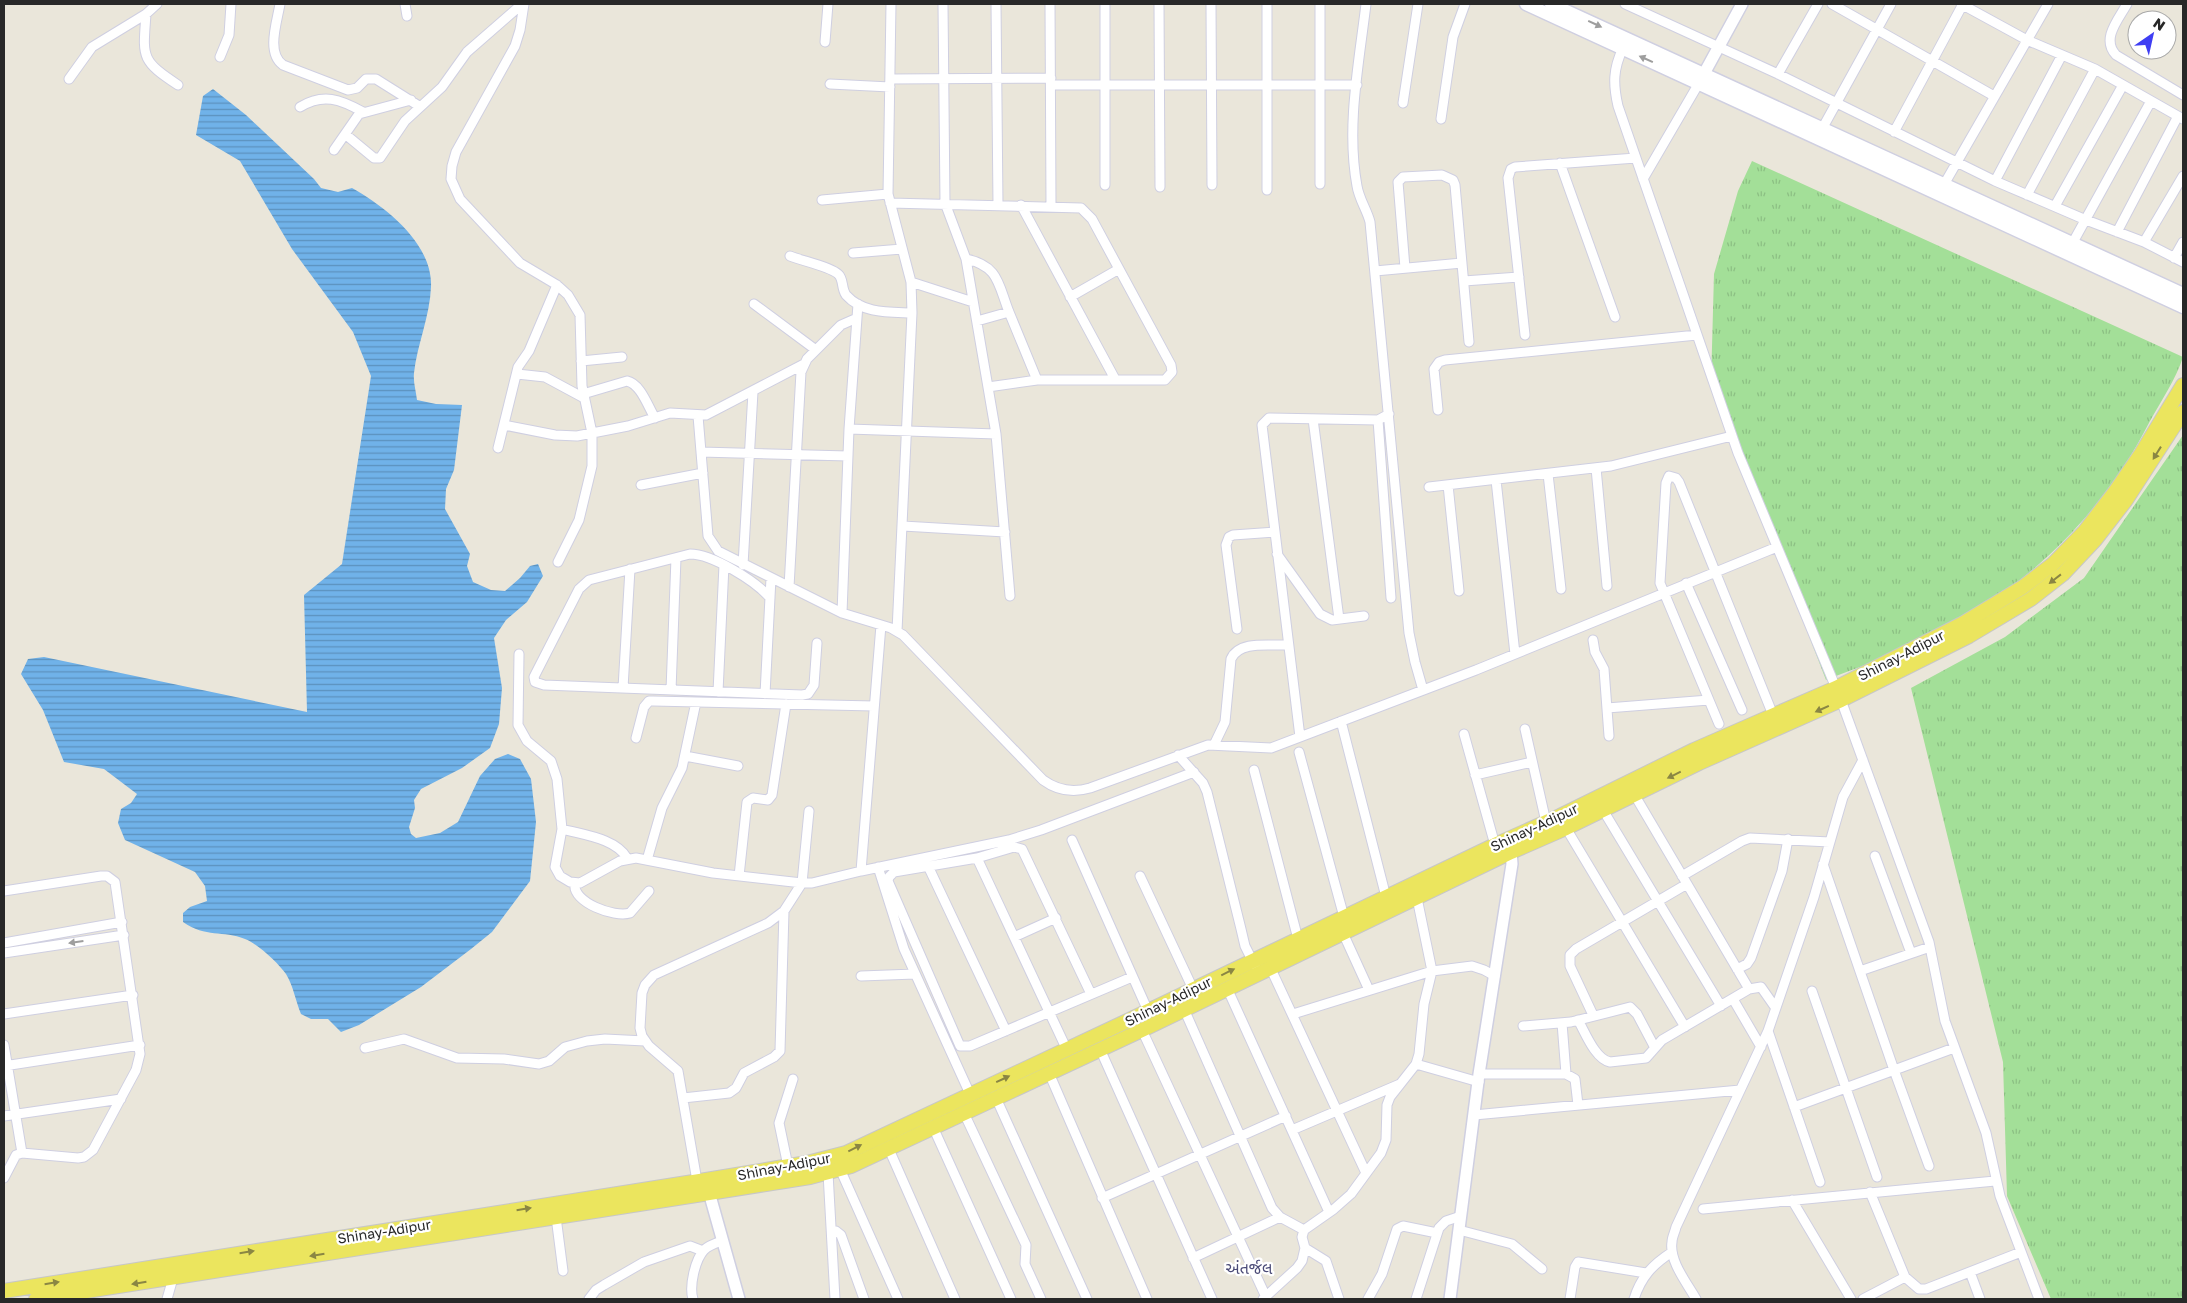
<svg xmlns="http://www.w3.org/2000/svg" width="2187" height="1303" viewBox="0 0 2187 1303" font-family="'Golos Text','Noto Sans Gujarati',sans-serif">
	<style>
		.grass { fill: url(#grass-tufts) }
		.water { fill: url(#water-rules) }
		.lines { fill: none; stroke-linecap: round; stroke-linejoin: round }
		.minor-casing { stroke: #cfcfe1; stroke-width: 11 }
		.tertiary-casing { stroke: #cfcfe1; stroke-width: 14 }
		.secondary-casing { stroke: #cfcfe1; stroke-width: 15 }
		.primary-casing { stroke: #c7c7c7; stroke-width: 16 }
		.minor { stroke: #fff; stroke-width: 9 }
		.tertiary { stroke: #fff; stroke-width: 11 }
		.secondary { stroke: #fff; stroke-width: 12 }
		.primary { stroke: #ebe55e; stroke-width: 14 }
		.oneway { fill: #9e9e9e }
		.oneway2 { fill: #8a8643 }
		.labels { text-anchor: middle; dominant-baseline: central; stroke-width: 4.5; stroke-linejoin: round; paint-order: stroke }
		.street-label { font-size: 14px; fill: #282828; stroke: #fff }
		.quarter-label { font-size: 16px; fill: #4b4b77; stroke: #fff }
	</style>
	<defs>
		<pattern id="grass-tufts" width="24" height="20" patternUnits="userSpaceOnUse" patternTransform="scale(1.25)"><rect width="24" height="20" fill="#a3df98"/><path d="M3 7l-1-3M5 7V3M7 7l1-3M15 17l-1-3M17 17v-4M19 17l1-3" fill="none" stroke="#8cbf83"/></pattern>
		<pattern id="water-rules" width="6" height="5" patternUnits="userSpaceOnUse" patternTransform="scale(1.25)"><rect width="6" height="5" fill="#70b2e9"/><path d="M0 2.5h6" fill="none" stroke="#5c91bd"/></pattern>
	</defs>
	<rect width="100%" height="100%" fill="#eae6da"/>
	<path class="grass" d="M1752,161L2183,357C2176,379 2161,401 2150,421C2101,517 2027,587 1932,637C1898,654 1861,666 1826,680L1711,383L1714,274L1738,191Z
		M2183,435V1299H2051L2007,1196L2003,1062L1911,688L2005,637L2084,578Z"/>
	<path class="water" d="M213,89L246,115L314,179L321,188L338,192L352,188C386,207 433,244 431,287C430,316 417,345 414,373C413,382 416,391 417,400L436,404L462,405L454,470L446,489L445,509L470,554L467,566L473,582L491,590L505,591L520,578L530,566L538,564L543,576L527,602L506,620L494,638L502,688L499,724L490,748L462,768L421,789L414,800L415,808L409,827L411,834L416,838L440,833L458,822L480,776L495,759L508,754L520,759L531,779L536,822L530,881L492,932L471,949L421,987L359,1025L341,1032L328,1019H311L301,1014C296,1002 293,985 286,974C278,963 258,944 245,939C223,930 206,938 183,922V913L190,907L207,901L205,886L195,872L125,840L118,823L121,809L131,803L137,794L104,769L64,762L43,710L21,674L28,659L44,657L307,712L304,595L342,564L371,376L353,332L292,249L240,161L196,135L203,96Z"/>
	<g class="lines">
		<defs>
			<path id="minor" d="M280,4C277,22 266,53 283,65L348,90L357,88L366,79H376L419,106
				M405,4L407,16
				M524,4L520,30L515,46L456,152L452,166L451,179L460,199L520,263L557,285L568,295L580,315L582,386L592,433V466L579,520L558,562
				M891,4L888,194L911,282L973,302
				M943,4L945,203L966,259L996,434L1010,596
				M996,4L998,205
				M1050,4L1051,206
				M1105,4V185
				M1159,4L1160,187
				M1211,4L1212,185
				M1366,4C1359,63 1346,127 1357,186C1359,199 1367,210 1370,222L1409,633L1415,662L1423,690
				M1625,4L1778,74L1995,181L2086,220L2144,242L2183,262
				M1832,4L1994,96
				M1961,4L2027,40L2095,69L2183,119
				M2127,4C2118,20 2101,39 2116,55L2183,95
				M146,14C143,57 140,60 178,85
				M825,42L828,4
				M1623,48C1613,69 1613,84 1618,106L1738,453L1841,700L1929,942L1945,1021L1986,1133L2000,1196L2039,1299
				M220,57L229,35L231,4
				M1778,74L1818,4
				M69,79L92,47L146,14L157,4
				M890,79L1051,78
				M830,84L890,87
				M1051,85H1357
				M1403,103L1418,4
				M300,107C323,93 340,99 363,112
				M1441,119L1453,37L1465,4
				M1822,129L1891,4
				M1894,132L1963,4
				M345,134L374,158H380L405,121L442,87L467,52L522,4
				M334,150L359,114L411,100
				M1560,163L1615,317
				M1643,179L1699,83
				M1995,181L2062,55
				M1320,184V4
				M1942,188L2048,4
				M1267,190V4
				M2027,195L2095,69
				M822,200L888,194
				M890,203L1081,208L1092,219L1171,365L1172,372L1165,380H1037L1009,312L977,321
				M1021,205L1115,379
				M2055,206L2123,85
				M2117,232L2178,116
				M2144,242L2183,176
				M2072,244L2151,101
				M853,253L902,249
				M790,256C802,261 829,266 838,274C844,279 841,288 846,295C863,314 889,312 912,313
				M2174,258L2183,242
				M966,259C999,266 998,284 1009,312
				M1405,268L1398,182L1403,177L1442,175L1453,180L1455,185L1469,342
				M1375,271L1462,263
				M1464,281L1519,277
				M1070,297L1119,269
				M754,304L816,350
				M1525,335L1508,178L1511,169L1515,167L1636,158
				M581,361L622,357
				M517,374L545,377L584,398
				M988,387L1037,380
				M583,394L627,381C641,384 648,407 655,418
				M1438,410L1434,369L1439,362L1445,360L1697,335
				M698,416L708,536L718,551L842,613L891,628L903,635L1043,780C1058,791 1073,793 1090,788L1208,745L1271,748L1476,670L1777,547
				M1313,419L1339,619
				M1378,420L1391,598
				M504,425L555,435L577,436L628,426L670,413L706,415L804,364
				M849,429L996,434
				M498,448L518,367L529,351L557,285
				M701,452L848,456
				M1596,468L1607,586
				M1548,474L1561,589
				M1496,480L1515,654
				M641,485L703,473
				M1448,485L1459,591
				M1429,487L1611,466L1732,436
				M903,526L1005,532
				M1277,554L1320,614L1332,620L1364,616
				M743,565L753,392
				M1686,583L1742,710
				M789,587L801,372L807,359L841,325L857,318
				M770,598C756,581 712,554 690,554L589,580L579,589L537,671L534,677L535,682L544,685L802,695L808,694L814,685L817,643
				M842,613L849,429L858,304
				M881,625L861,871L1009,840L1041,830L1194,772
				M1237,629L1226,545L1229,537L1233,535L1274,532
				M897,631L912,313L911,282
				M1593,640L1595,652L1604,669L1609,736
				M519,654L518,725L527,741L551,761L557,779L562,829L555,867L560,876L570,882L580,883L620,861L636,858L713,873L802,883H812L861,871
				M623,688L630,569
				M671,690L676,558
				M718,692L724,565
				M765,694L771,578
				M1607,708L1709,700
				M1341,721L1386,897
				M1719,724L1660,583L1666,483L1669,476L1676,478L1679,482L1773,715
				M1525,729L1546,822
				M1464,734L1495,845
				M1300,737L1262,425L1269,418L1378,420L1389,414
				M636,738L644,707L649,701H653L874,706
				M1214,745L1225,722L1231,659C1239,640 1270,646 1288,645
				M1299,752L1344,917
				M1178,755L1203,783L1207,792L1241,929L1245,946L1255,966
				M685,756L738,766
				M1254,770L1298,939
				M1475,775L1532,762
				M1634,794L1749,989
				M1603,810L1721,1006
				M1566,828L1685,1027
				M562,829C583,835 615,838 627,858
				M1072,840L1148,1011
				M1875,856L1911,953
				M977,858L1067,1050
				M647,860L662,808L682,768L696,702
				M1823,864L1894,1070L1929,1166
				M928,866L1006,1031
				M878,867L904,949L970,1094
				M739,876L747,802L753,798L768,800L772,795L786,704
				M1140,876L1193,989
				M1682,876L1742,841L1750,838L1830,842
				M575,884C572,902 614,918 630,913L649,891
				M4,891L101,876H107L115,882L140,1054L136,1070L93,1150L84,1157L78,1158L22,1153L16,1155L4,1178
				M1343,933L1369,990
				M1014,937L1056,918
				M4,943L122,922
				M4,953L124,935
				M1270,967L1366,1173
				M1737,969L1747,964L1751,958L1782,871L1788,839
				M1860,971L1930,947
				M861,976L915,974
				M1227,988L1329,1212
				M1812,991L1877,1177
				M1091,994L1022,849L1014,847L977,858L894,872L889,877L888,881L960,1046H970L1132,977
				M1733,999L1761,1047
				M1184,1009L1272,1208L1280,1217L1304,1230
				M4,1014L133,995
				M1293,1014L1432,971L1472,966L1484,970L1495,976
				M1593,1015L1570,966V955L1576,949L1687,884
				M1578,1020C1585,1032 1595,1059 1610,1062L1646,1058L1662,1040L1749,989L1761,987L1775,1007
				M1562,1023L1566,1074
				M1523,1026L1571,1022L1630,1007L1637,1014L1655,1048
				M1142,1030L1266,1297
				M1768,1031L1820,1182
				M4,1045L22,1153
				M365,1048L404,1039L457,1058L504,1059L539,1064L549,1061L565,1047L587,1041L605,1039L645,1041
				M1100,1049L1212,1299
				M1416,1064L1479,1082
				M4,1066L140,1045
				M1049,1073L1147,1299
				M1479,1074H1566L1575,1079L1578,1105
				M683,1098L729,1093L736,1088L744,1073L774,1057L780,1051L784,911
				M996,1098L1087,1299
				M1794,1107L1954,1048
				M964,1113L1026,1245L1025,1264L1041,1299
				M1474,1115L1740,1090
				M4,1116L121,1099
				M933,1127L1011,1299
				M1292,1130L1400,1084
				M888,1147L955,1299
				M788,1166L779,1123L793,1079
				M840,1169L898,1299
				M828,1173L835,1299
				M697,1181L678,1071L649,1046L642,1036L640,1028L642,993L645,985L654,975L768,923L784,911L802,883L809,811
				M1870,1192L1905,1277L1919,1289H1926L2021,1252
				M1102,1198L1286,1116
				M1792,1200L1851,1299
				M1703,1209L1995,1181
				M556,1217L563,1271
				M1459,1230L1512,1244L1542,1269
				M832,1231H836L841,1235L864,1299
				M1305,1248L1326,1261L1339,1299
				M1193,1258L1280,1217
				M1970,1272L1980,1299
				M167,1299L173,1278
				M589,1299L596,1290L604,1285L644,1262L690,1246L703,1251
				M693,1299C689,1286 695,1260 704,1250C709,1245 716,1243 722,1241
				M1263,1299L1297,1268L1302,1261L1305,1248L1302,1237L1304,1230L1334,1209L1351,1194L1381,1153L1386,1140L1387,1105L1390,1097L1416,1064L1419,1054L1424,1004L1432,971L1417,898
				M1368,1299L1382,1274L1397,1229L1403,1226L1437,1233
				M1416,1299L1439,1228L1446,1221L1461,1216
				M1570,1299L1575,1267L1578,1262L1646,1273
				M1634,1299C1641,1277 1652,1265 1672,1252
				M1696,1299C1687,1283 1669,1261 1672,1242C1672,1237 1675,1232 1676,1227L1768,1031L1814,897L1843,797L1863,760
				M1863,1299L1905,1277"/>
			<path id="tertiary" d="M1700,81L1742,4
				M707,1185L739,1299
				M1450,1299L1479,1074L1512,864L1511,852L1508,846"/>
			<path id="secondary" d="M1526,4L2183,307
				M1551,4L2183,294"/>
			<path id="primary" d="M4,1291L706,1180L807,1163L846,1153L1123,1023L1495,845L1560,816L1694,750L1836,688L1962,624L2023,587L2053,564L2085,531L2115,492L2141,454L2183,385
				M36,1299L709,1193L810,1177L851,1166L1142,1030L1511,852L1566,828L1699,763L1841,700L1969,636L2031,599L2063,574L2095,540L2126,500L2183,412"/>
		</defs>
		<use href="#minor" class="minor-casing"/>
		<use href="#tertiary" class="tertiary-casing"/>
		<use href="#secondary" class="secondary-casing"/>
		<use href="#primary" class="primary-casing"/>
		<use href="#minor" class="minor"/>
		<use href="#tertiary" class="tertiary"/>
		<use href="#secondary" class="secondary"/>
		<use href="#primary" class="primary"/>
	</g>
	<defs><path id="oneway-solid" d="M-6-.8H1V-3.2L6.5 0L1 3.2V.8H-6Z" transform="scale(1.25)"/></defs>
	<g class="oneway">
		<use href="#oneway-solid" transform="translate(1595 24) rotate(25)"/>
		<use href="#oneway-solid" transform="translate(1646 59) rotate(-156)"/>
		<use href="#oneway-solid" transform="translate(76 942) rotate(172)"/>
	</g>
	<g class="oneway2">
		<use href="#oneway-solid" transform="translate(2157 453) rotate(122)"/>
		<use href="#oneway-solid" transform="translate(2055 579) rotate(142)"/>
		<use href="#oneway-solid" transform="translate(1822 709) rotate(156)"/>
		<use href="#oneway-solid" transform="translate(1674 775) rotate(154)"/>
		<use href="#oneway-solid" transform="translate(1228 972) rotate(-26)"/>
		<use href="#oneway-solid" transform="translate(1003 1079) rotate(-25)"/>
		<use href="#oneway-solid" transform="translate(855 1148) rotate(-27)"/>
		<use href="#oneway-solid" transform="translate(524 1209) rotate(-9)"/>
		<use href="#oneway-solid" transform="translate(247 1252) rotate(-9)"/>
		<use href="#oneway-solid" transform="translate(317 1255) rotate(171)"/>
		<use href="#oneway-solid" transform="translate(52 1283) rotate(-9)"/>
		<use href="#oneway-solid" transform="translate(139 1283) rotate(171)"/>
	</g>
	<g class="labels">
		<g class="street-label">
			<text transform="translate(1901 655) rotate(-27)">Shinay-Adipur</text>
			<text transform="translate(1534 827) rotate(-25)">Shinay-Adipur</text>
			<text transform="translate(1168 1001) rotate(-26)">Shinay-Adipur</text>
			<text transform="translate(784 1166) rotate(-11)">Shinay-Adipur</text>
			<text transform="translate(384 1231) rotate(-9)">Shinay-Adipur</text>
		</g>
		<g class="quarter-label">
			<text x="1249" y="1268">અંતર્જલ</text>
		</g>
	</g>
	<rect width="2187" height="1303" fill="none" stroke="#282828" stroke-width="10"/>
	<g transform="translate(2152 35) rotate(34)"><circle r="24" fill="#ffffff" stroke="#a9a9a9"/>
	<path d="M0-4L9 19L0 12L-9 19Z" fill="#3f3ef3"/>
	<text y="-8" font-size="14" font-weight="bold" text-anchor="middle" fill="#282828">N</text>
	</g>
</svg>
